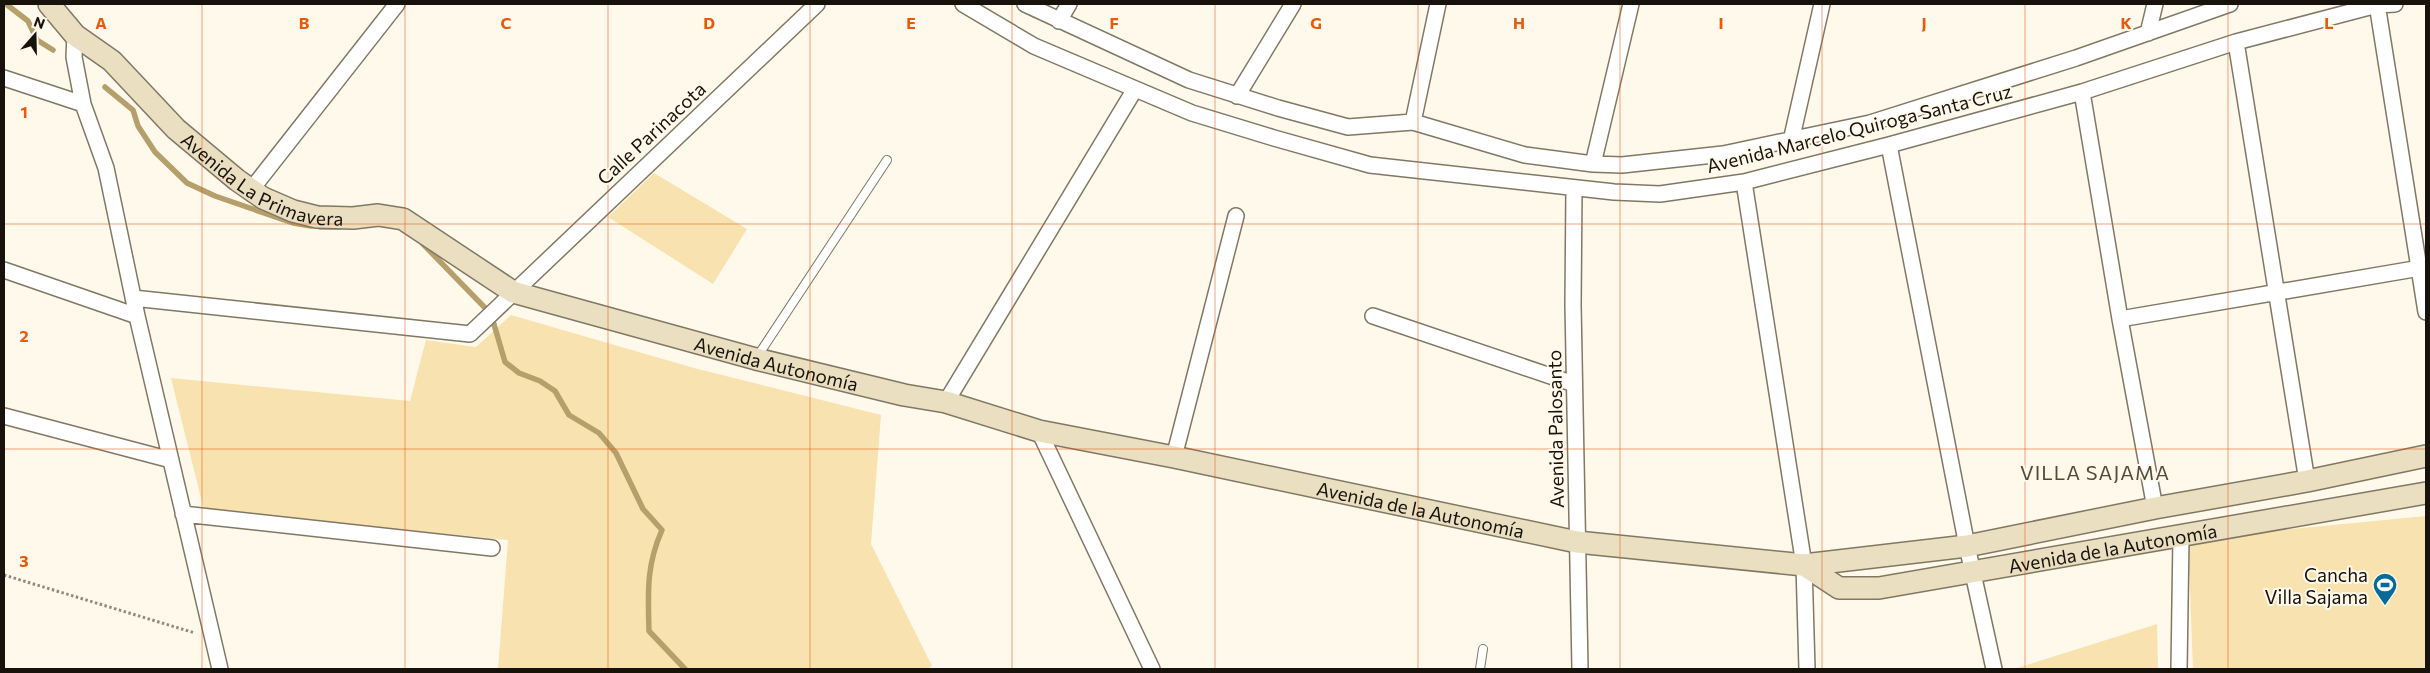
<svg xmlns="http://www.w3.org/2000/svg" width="2430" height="673" viewBox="0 0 2430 673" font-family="Commissioner,sans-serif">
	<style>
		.green { fill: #f8e2af }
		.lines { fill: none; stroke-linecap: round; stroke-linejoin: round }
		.stream { stroke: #b59f6a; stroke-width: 5.5 }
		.lane-casing { stroke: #817864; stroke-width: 10 }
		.street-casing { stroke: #817864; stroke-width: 18 }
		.secondary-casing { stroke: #817864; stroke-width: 24 }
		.path { stroke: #908b81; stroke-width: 3; stroke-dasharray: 2.5 2.5; stroke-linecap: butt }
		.lane { stroke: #fff; stroke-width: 8 }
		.street { stroke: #fff; stroke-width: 15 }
		.secondary { stroke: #eadfc1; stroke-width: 21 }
		.grid { fill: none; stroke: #e8590c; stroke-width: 1; stroke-opacity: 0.55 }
		.labels { text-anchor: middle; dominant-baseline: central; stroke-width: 4; stroke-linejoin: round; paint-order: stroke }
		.street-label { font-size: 19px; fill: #17130c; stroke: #fff9ec }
		.poi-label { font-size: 19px; fill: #17130c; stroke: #fff9ec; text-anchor: end }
		.neighbourhood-label { font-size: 20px; letter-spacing: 1px; fill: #544c39; stroke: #fff9ec }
		.grid-label { font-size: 16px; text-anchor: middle; font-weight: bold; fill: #e8590c; stroke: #fff9ec; stroke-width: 4; stroke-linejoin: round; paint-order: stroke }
	</style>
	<rect width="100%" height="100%" fill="#fff9ec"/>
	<path class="green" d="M654,173L747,229L713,284L608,217Z
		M511,315L694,368L881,415L871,544L932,666L928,669H498L508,540L204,510L171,378L410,401L426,340L476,347Z
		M2426,516V669H2193L2188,539Z
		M2157,624L2158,669H2017V668Z"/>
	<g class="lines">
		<path class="stream" d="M6,4L28,21L37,40L53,50
			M105,87L133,110L138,126L155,152L187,183L215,196L293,223L311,226
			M320,227H340
			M422,243L491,314L505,362L519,373L540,381L555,391L569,415L599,433L616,453L643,509L662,530C646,566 648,593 649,631L685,669"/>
		<defs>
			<path id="lane" d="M757,357L887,160
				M1480,669L1483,649"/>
			<path id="street" d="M963,4L1034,46L1192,113L1274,138L1370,165L1614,192L1660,194L1744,182L1889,145L2082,92L2236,42L2377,5L2395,4
				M1025,4L1189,80L1278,108L1348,127L1413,122L1525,155L1593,164L1622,165L1723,154L1870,123L2076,58L2230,4
				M2377,4L2426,312
				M1059,21L1069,4
				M2148,33L2155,4
				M75,35L74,57L83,104L106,168L137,316L220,669
				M2236,42L2307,481
				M4,78L83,104
				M2082,92L2120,319L2155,508
				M1237,96L1293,4
				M1413,122L1438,4
				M1791,141L1822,4
				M1889,145L1967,546L1994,669
				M1593,164L1631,4
				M1744,182L1804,565L1807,669
				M1574,188L1573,305L1580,669
				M251,190L397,4
				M4,270L137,316
				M133,298L470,334L817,4
				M1373,316L1574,384
				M2120,319L2426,267
				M946,402L1135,89
				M4,416L171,460
				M1039,431L1152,669
				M1174,457L1236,216
				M183,514L492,548
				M2179,669L2181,537"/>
			<g id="secondary">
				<path id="s1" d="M49,4L75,35L112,61L176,129L237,180L263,198L293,211L317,217L353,218L378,215L403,219L513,292L756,359L904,395L946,402L1039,431L1174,457L1577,542L1804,565L1967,546L2155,508L2307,481L2426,456"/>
				<path id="s2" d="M1804,565L1839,588H1879L2426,493"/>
			</g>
		</defs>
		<use href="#lane" class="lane-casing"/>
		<use href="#street" class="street-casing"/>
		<use href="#secondary" class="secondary-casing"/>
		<path class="path" d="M4,575L195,633"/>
		<use href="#lane" class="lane"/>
		<use href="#street" class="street"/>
		<use href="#secondary" class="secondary"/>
	</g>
	<path class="grid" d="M202,4V669M405,4V669M608,4V669M810,4V669M1012,4V669M1215,4V669M1418,4V669M1620,4V669M1822,4V669M2025,4V669M2228,4V669M4,224H2426M4,449H2426"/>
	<defs>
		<symbol id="stadium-pin" viewBox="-11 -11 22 30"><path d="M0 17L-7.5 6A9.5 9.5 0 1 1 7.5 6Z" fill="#086a98" stroke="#fff9ec"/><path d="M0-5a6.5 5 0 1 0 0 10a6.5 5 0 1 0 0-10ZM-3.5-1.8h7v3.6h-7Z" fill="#fff"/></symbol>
	</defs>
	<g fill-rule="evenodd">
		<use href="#stadium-pin" x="2371" y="571" width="28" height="38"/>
	</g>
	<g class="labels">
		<g class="street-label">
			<text transform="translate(1859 128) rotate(-14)">Avenida Marcelo Quiroga Santa Cruz</text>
			<text transform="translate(651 133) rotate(-43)">Calle Parinacota</text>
			<text stroke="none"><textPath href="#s1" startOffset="282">Avenida La Primavera</textPath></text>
			<text stroke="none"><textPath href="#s1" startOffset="839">Avenida Autonomía</textPath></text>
			<text transform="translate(1555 429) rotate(-91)">Avenida Palosanto</text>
			<text stroke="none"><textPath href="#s1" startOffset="1500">Avenida de la Autonomía</textPath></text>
			<text stroke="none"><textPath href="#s2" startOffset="319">Avenida de la Autonomía</textPath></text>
		</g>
		<g class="poi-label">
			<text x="2368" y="574">Cancha<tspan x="2368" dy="22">Villa Sajama</tspan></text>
		</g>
		<g class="neighbourhood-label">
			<text x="2095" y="472">VILLA SAJAMA</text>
		</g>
	</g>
	<g class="grid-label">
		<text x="101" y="29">A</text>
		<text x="304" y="29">B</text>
		<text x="506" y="29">C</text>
		<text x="709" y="29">D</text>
		<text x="911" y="29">E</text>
		<text x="1114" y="29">F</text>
		<text x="1316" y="29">G</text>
		<text x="1519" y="29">H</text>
		<text x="1721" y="29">I</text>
		<text x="1924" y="29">J</text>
		<text x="2126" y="29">K</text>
		<text x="2329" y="29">L</text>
		<text x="24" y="118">1</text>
		<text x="24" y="342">2</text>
		<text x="24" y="567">3</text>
	</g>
	<rect width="2430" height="673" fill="none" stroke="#17130c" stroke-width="10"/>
	<g transform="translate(35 35) rotate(20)" stroke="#fff9ec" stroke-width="4" paint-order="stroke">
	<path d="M0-4L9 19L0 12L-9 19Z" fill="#17130c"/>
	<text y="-8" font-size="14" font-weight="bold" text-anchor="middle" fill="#17130c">N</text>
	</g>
</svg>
